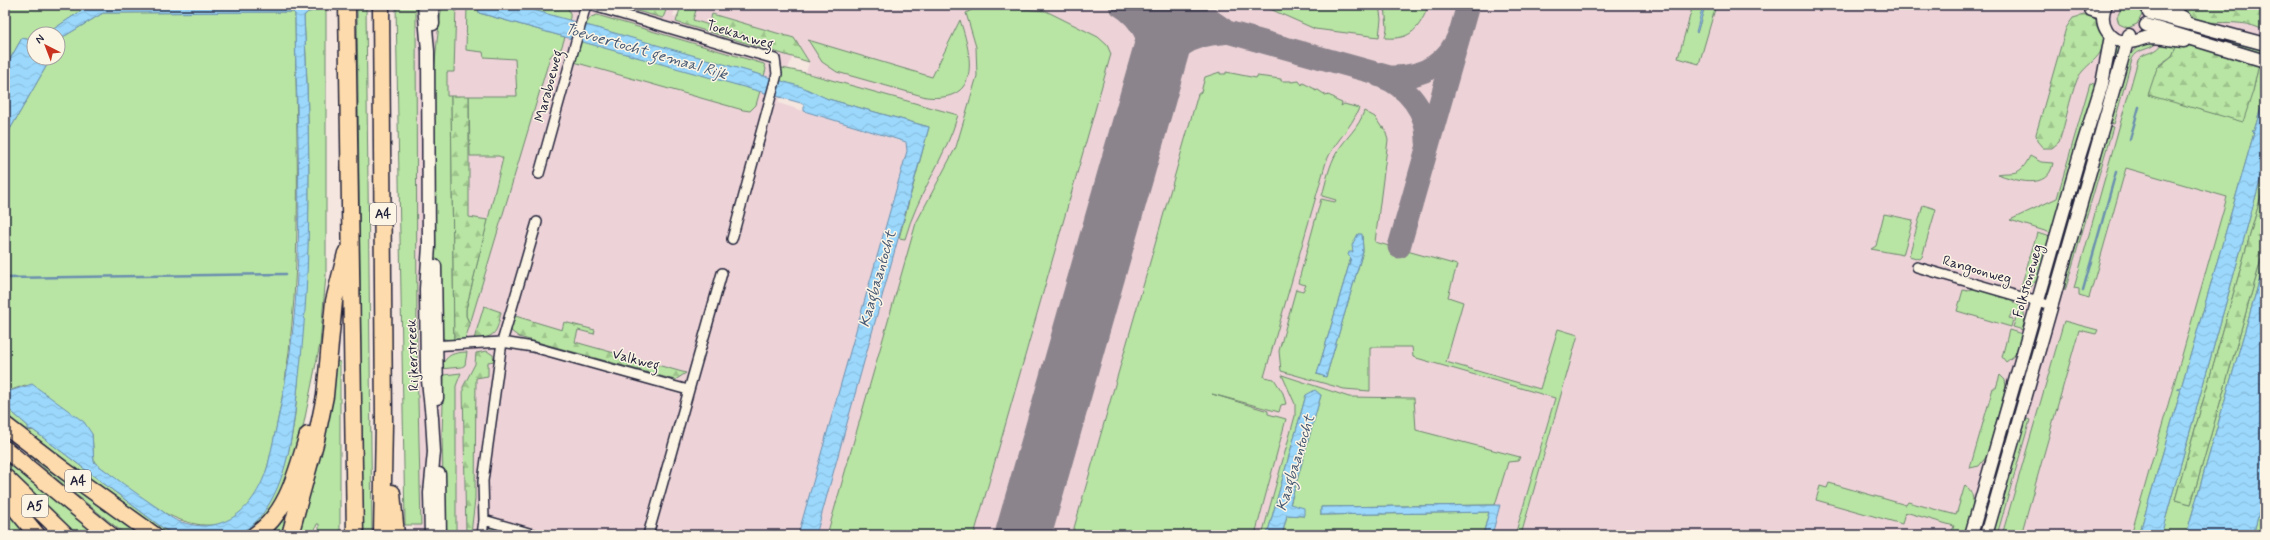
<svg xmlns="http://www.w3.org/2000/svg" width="2270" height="540" viewBox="0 0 2270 540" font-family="Mynerve,sans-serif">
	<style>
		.built { fill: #edd3d7 }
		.green { fill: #b8e5a3; stroke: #6d846f; fill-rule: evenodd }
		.forest { fill: url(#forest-firs); stroke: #6d846f }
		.water { fill: url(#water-waves); stroke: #6b8faf }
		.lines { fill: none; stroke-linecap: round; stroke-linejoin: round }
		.stream { stroke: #6b8faf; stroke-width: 2.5 }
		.taxiway { stroke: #8c848d; stroke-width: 23 }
		.runway { stroke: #8c848d; stroke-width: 56 }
		.street-casing { stroke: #22223b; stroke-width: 12 }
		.secondary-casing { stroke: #22223b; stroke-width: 15 }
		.highway-casing { stroke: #22223b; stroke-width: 19 }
		.street { stroke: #fcf5e5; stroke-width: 9 }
		.secondary { stroke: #fcf5e5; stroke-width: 12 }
		.highway { stroke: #fddbac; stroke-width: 16 }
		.labels { text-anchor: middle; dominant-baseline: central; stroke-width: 3; stroke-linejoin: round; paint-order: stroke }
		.shield { fill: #fcf5e5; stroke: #63616e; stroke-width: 1 }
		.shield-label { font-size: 13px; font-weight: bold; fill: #22223b }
		.street-label { font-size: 14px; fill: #22223b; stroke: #fcf5e5 }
		.water-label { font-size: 15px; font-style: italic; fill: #465975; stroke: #fcf5e5 }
	</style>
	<defs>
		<pattern id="forest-firs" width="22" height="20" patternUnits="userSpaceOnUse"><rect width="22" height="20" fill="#b8e5a3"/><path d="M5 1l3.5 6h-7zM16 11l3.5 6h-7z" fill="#9ec48d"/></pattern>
		<pattern id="water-waves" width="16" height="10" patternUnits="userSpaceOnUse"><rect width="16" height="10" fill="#9bd8fc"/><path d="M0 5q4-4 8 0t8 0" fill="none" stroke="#85b9d9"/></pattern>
	</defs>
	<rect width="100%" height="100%" fill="#f5e6df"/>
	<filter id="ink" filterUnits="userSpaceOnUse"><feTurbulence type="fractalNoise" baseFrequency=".025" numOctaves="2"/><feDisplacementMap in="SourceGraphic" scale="8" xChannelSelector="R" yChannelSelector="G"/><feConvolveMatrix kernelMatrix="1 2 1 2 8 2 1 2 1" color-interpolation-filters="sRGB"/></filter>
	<g filter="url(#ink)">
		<path class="built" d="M408,5H676L673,16L793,54L778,103L910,144L800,535H414L409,274Z
			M678,5H2265V535H1282L1323,389L1318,387L1317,391L1306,395L1267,535H813L924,134L799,98L809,62L794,38L712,15L709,25L693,20L696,10Z"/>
		<path class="green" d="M5,5H90L46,34H34V41L22,38L5,68Z
			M315,5H326V275L320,344L300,442L284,496L250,535H234C262,523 277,493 285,465C295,431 297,394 300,360C312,245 310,131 304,16L308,12L315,11Z
			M416,5L417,359L421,525H405L396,5Z
			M442,5H456L454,72H447V96H451L454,341L440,338L436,327C434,224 425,106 442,5Z
			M467,5H478L479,13L565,37L561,49L556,50L550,57L470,324L466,316V309L503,158L499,156H470L469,96H517L515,59L484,57L483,52L466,50Z
			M516,5H562C569,7 572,14 569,21Z
			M1261,5H1379L1381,19L1379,37L1315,29Z
			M1385,5H1429C1419,28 1412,40 1385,38L1387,28Z
			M1693,5H1703L1697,33L1704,9H1715L1699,64L1678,58Z
			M2128,5H2139L2142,15L2137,24L2128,28L2119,24L2117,17L2121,9Z
			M984,6L1046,11L1098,37L1107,45L1111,54L974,535H827L916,223L956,147L977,76L976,47L966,13L975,8Z
			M357,7H366L372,535H363Z
			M293,12L295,14C296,152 306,292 276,429C270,458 262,510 228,522C179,538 130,489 94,462L92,434L25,385L9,391L5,387V138L51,58H58V46L63,37L103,13Z
			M597,15L764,64L766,69L764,76L585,25L591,17Z
			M960,20C972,56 982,103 926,97L837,72L822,62L808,40L932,77Z
			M2169,21L2265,49V57L2168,28Z
			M580,41L760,91L756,105L750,111L743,110L574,62Z
			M2158,41C2152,51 2138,47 2132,59L2114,124L2110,123L2109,126L2113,127L2065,291V273H2068L2078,238L2075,237L2129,56L2139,45Z
			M2163,41L2178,43L2172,56L2159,65L2253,91L2259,64L2265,66V95L2254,131H2252L2254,133L2181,388H2177L2181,390L2139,535H2131L2227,197L2126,168L2089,298L2079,295V289L2074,288L2138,60C2145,50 2159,55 2163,41Z
			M2116,44L2122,46L2052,288L2050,289L2047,288Z
			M782,68L806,73L958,115C945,159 917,195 905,239L899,238L929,127L828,99L778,81Z
			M1220,72V74H1226V72L1256,78L1257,76L1281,79V81H1291V82L1299,81L1302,85L1303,83L1315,89V91L1318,90L1327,96L1328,95L1335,98V100L1342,103L1341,106L1344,104L1359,108C1351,129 1334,142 1326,162L1264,377L1274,379L1283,393L1286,404L1281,405L1279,412L1212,394L1268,411V414L1286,419L1255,535H1072L1198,94L1201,92L1205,77Z
			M2090,83L2094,84L2095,87L2051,233L2010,220L2057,198Z
			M1364,111L1375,117L1382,128L1384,127L1388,140L1375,242L1457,265L1448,297L1463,302L1446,362L1540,389L1558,329L1578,335L1521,535H1515L1555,398L1413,357L1412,347H1370V391L1344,389L1281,371L1279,351L1296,289L1303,291L1306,285L1298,283L1321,199L1335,202L1336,200L1322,196C1326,182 1329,165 1337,152C1346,137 1359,128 1364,111ZM1358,234L1362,235L1363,251L1326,377L1317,374Z
			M2030,156L2041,162L2053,163C2048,192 2015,180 1997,174C2014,171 2019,178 2030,156Z
			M2265,163V182L2175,500L2191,504L2265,246V261L2186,535H2161Z
			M1923,205L1936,209L1922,257L1920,259L1909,256Z
			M1884,214L1913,220L1903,255L1871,249L1876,246Z
			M2037,233L2050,237C2045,253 2043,289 2020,290Z
			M1974,288L2014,299L2013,302C2026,308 2026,317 2023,330L2013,327L2017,315L2013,311L2009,318L2013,319L2011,327L1957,311L1963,290L1968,291Z
			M2064,321L2098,330L2096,334L2079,330L2021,535H2002Z
			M2009,330L2022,334L2015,355L2006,362L2002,357Z
			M467,352L465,365L462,367L439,369C448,355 450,353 467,352Z
			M335,361L340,362V535H319V524H317L313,535H294Z
			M461,373L456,386V535L444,529L442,434L444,375Z
			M1282,375L1349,397L1414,398L1416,430L1520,457L1518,461L1508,462L1495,505L1321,507V515L1489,512L1483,535H1282L1287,515L1304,516L1290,505L1321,395H1306L1267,535H1262L1295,416V404Z
			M2000,375L2005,380L2006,387L1987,456L1979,466L1970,468L1993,388H1996Z
			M2020,389L2022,391L2000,463L1998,461L2017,390Z
			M5,406L28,426L30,431L33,430L164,529L176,535H159L5,420Z
			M2024,418L2030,420L1997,535H1990Z
			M5,434L148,535H126L53,476Z
			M5,457L99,535H75L5,467Z
			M1829,483L1906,505L1908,502L1956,515L1965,485C1981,497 1969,519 1964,535L1951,534L1954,526L1905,512L1902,524L1816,500L1820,486L1827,488Z
			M2265,491V535H2253Z
			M5,507L27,535H5Z
			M282,511L289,512L281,535H260Z
			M491,526L523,535H488Z"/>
		<path class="forest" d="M614,5H668L663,18Z
			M2174,5H2265V31C2232,12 2202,36 2174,5Z
			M681,6L696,10L693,20L709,25L712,14L794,38L809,62L676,22Z
			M2084,15C2094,16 2098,20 2101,29C2112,57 2084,62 2077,80C2069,100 2066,122 2059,142L2052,148H2043L2037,141L2036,134L2066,28L2073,18Z
			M2178,43L2205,49L2259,64L2253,91L2243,122L2148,95L2157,68L2172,56Z
			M451,96H469V217L488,220L466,309V316L470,325L465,339L454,341Z
			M2265,182V246L2191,504L2175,500Z
			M484,306L501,312C497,332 496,338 474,339Z
			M512,315L562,330L564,322L595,330L594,334L578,330L575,342L686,373L675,380L519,337L511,331Z
			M487,351L493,355L494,361L488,362V376L476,378L475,499L471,534H466L463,387L475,364L476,353Z"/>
		<path class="water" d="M90,5H315V11L308,12L304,16C310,139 313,262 298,385C293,429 289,480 261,516C245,536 228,535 205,535C191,535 177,537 164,529L33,430L28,429V426L5,406V387L10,391L32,384L84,422L92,434L94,462C114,477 134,492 155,506C163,511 170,518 178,521C225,538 256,507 268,465C278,420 288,375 293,328C304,224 296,118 295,14L293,12L103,13L63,37L58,46V34H46Z
			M478,5H516L720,63L802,87L828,99L929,127L816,535H798L907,151L906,142L804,111V105L801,103L479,13Z
			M1703,5L1713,6L2034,5L2033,7L1704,9L1697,33L1696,32Z
			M22,38L34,41V58H51L5,138V128L11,119L5,115V68Z
			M2265,95V163L2161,535H2139L2181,390L2177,389L2181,388L2254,133L2252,131H2254Z
			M1358,234H1362L1363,250H1361L1363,251L1326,377L1317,374L1351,258L1348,255L1349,252H1353L1352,245Z
			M2265,261V491L2253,535H2186Z
			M1315,390L1321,395L1290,504L1304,508V516L1287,515L1282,535H1267L1306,395Z
			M1500,505L1492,535H1483L1489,512L1321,515V507Z"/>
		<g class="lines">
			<path class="stream" d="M2130,139L2139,107
				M5,278L286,274
				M2083,290L2116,172"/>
			<path class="taxiway" d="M1120,5C1147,21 1154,48 1153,77
				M1130,5L1390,77C1423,78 1448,63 1460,33
				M1199,5L1210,20L1223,29
				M1380,76C1408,86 1428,112 1427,142
				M1153,77C1170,51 1189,34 1222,33
				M1399,247L1468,5"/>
			<path class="runway" d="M1023,535L1174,5"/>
			<defs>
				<path id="street" d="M590,5L775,59L777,74L732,239
					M2090,11L2103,15
					M539,174L586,5
					M1917,267L2052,306
					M430,346L502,342L533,347L688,390
					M484,520L483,481L502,342L537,222
					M482,535L484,520L536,535
					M648,535L722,273"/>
				<path id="secondary" d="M424,5L428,51L429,246L426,289L427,371L432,418L434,452L430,493L431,535
					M432,5L433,24
					M2106,5C2097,22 2109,43 2129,42C2136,42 2142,38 2150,37C2161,37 2172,40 2184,41
					M2162,5L2184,18
					M2149,13L2265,44
					M2146,25L2265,61
					M435,266L437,398
					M439,474L440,535
					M1971,535L2079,157L2102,84L2111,36
					M1986,535L2129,35"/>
				<path id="highway" d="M347,5L355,535
					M381,5L384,423L382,535
					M5,425L65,471L154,535
					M5,449L110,535
					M5,477L65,535
					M392,493L396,535
					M5,496L37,535
					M255,535C288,513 297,470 308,435
					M290,535L316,440L325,396L334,301L346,253"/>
			</defs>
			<use href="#street" class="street-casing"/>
			<use href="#secondary" class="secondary-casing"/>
			<use href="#highway" class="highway-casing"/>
			<use href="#street" class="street"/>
			<use href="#secondary" class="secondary"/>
			<use href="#highway" class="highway"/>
		</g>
	</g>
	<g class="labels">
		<g class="shield">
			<rect x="370" y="203" width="26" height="22" rx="3"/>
			<rect x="65" y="470" width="26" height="22" rx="3"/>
			<rect x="22" y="495" width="26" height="22" rx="3"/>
		</g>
		<g class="shield-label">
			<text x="383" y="214">A4</text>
			<text x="78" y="481">A4</text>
			<text x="35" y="506">A5</text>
		</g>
		<g class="street-label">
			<text transform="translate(740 35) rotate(17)">Toekanweg</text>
			<text transform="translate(549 86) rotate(-75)">Maraboeweg</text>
			<text transform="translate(1977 270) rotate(16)">Rangoonweg</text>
			<text transform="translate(2028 281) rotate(-74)">Folkstoneweg</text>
			<text transform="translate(413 355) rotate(-92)">Rijkerstreek</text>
			<text transform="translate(636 360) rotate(15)">Valkweg</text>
		</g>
		<g class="water-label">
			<text transform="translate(646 52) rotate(16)">Toevoertocht gemaal Rijk</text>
			<text transform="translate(878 279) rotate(-74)">Kaagbaantocht</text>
			<text transform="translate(1296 463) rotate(-73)">Kaagbaantocht</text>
		</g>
	</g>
	<rect width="2270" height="540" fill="none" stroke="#fcf5e5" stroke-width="20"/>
	<rect x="10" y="10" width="2250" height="520" fill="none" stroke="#22223b" stroke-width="1.5" filter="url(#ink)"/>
	<g transform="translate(46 46) rotate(318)"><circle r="19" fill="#fcf5e5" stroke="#a5a1a1"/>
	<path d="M0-3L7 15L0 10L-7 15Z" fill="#c8321e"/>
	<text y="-6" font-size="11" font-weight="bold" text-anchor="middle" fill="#22223b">N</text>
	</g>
</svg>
